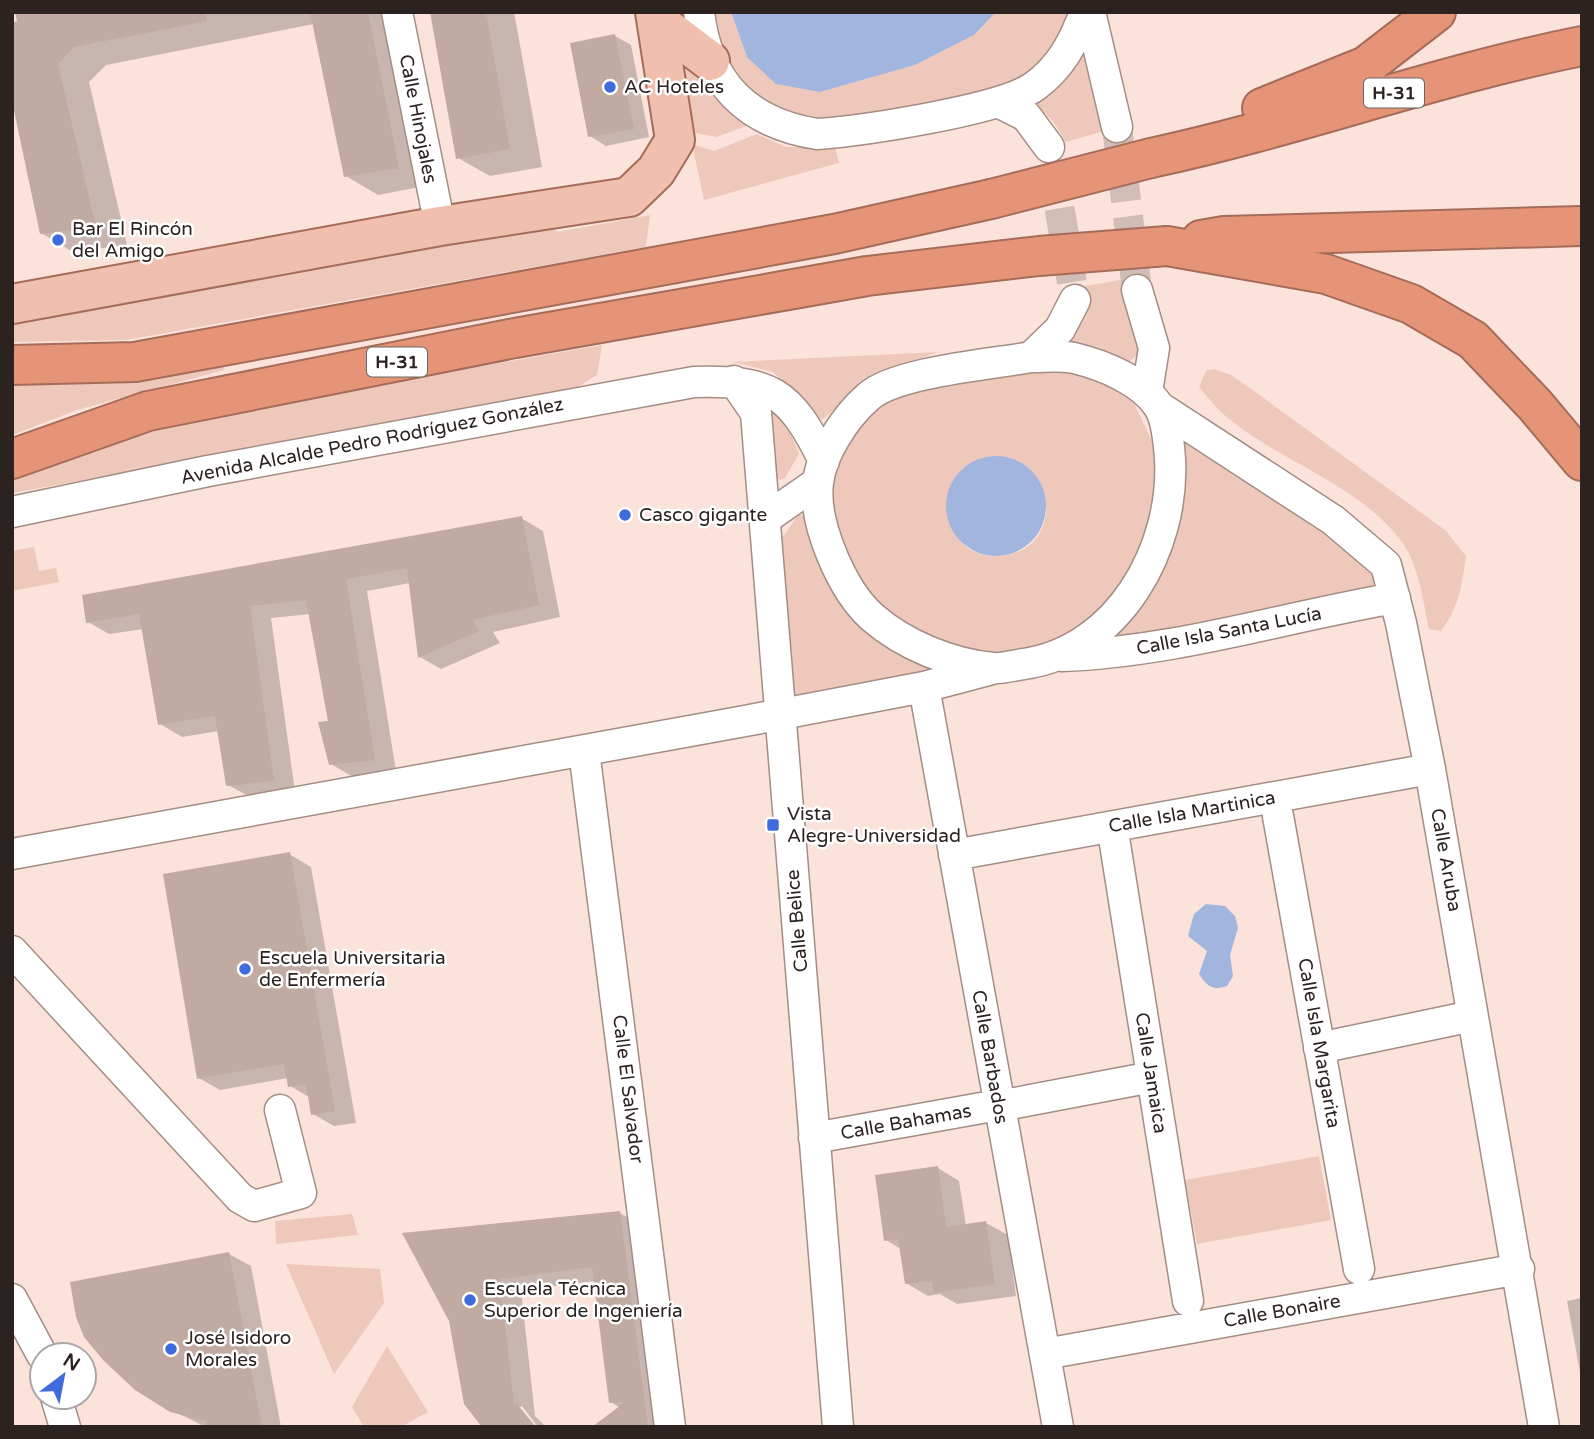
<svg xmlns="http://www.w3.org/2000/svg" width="1594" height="1439" viewBox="0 0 1594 1439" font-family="'Varela Round',sans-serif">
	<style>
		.green { fill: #eec8bb; fill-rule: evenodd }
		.water { fill: #a1b5df }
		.shadow { fill: #0003 }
		.building { fill: #c1aaa2 }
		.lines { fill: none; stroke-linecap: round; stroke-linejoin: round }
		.minor-tunnel { stroke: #d2bdb6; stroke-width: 30; stroke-dasharray: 30 15; stroke-linecap: butt }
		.minor-casing { stroke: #a38d85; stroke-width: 33 }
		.major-casing { stroke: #a56c59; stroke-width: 42 }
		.highway-casing { stroke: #a56c59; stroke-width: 42 }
		.minor { stroke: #fff; stroke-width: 30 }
		.major { stroke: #f0bfae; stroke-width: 38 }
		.highway { stroke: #e69478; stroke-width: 38 }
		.highway-bridge-casing { stroke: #a56c59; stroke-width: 42; stroke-linecap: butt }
		.highway-bridge { stroke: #e69478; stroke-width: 38 }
		.poi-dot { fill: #406bdc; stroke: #fff; stroke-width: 2.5 }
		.labels { text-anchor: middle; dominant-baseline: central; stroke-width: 5; stroke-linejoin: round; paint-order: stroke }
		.shield { fill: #fff; stroke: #6b6563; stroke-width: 2 }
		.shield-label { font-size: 18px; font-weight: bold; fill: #2c2320 }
		.poi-label { font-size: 19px; fill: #2c2320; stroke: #fff; text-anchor: start }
		.street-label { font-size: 19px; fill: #2c2320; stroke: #fff }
	</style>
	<rect width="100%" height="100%" fill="#fbe3db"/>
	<path class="green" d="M712,12H731L747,57L820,92L915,65L974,35L996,12H1071L1061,42L1029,77L988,93L820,123L767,106L723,59Z
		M1090,38L1104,131L1066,142L1053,121L1031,101Z
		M678,60L688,62L754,123L717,137L695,133L685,121Z
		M757,134L786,147H835L839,163L704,200L692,144L714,151Z
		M650,215L646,247L126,340L12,342V322L549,225L557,232Z
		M1126,279L1143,351L1128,362L1097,347L1071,342L1070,336L1087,312L1085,286Z
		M602,345L597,375L571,391L12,493V476L152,429L233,410Z
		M938,352L877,374L822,420L773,372L733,362Z
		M223,364L224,370L77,410L12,435V380Z
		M1214,369L1231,375L1254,391L1445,530L1466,556C1462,584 1459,608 1441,631L1429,629C1423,601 1419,566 1402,542C1358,482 1273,460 1220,411C1213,404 1206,395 1199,387L1206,371Z
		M1013,370H1065L1100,380L1134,403L1152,441L1159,493L1147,553L1116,596L1075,632L1040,645L990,654L941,642L877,605L842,552L831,499L839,454L874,405L904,392ZM992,456C1060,460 1065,550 1001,556C937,562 926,467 992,456Z
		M767,406L786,423L799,454L785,478L780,480L773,476Z
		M1185,436L1370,561L1384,593L1244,620L1108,638C1132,613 1161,584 1172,550C1183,513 1183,474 1185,436Z
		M798,515L807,516L820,562L938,670L795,698L780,541Z
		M34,547L39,571L56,568L59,582L12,591V551Z
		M1319,1156L1331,1220L1197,1244L1185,1180Z
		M352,1214L358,1235L276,1244L275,1221Z
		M286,1264L380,1269L384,1303L334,1374Z
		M387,1346L428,1412L401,1427H364L352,1407Z"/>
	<path class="water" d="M731,12H996L974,35L915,65L820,92L776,84L747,57Z
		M946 506a50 50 0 1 1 100 0a50 50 0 1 1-100 0Z
		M1206,904L1225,906L1235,916L1238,928L1230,955L1233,976L1227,986C1212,991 1207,986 1199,974L1207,951L1188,936L1194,914Z"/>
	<path class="shadow" d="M17,12H396L430,185L378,195L346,176L314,24L106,65L89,82L127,245L73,252L41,233Z
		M432,12H514L542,167L490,176L458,158Z
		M615,36L631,45L649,137L606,146L590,136Z
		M521,518L543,531L560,617L493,632L500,643L441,669L420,657L410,583L367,591L396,771L353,777L331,764L330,723L311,614L271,618L295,792L250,797L228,785L219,731L182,737L160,724L144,629L109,634L88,622Z
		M289,854L311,867L356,1123L334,1126L313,1114L309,1097L290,1086L288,1078L220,1090L199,1078Z
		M938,1168L959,1181L966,1226L986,1223L1008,1235L1016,1296L957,1304L940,1294L928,1296L906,1283L901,1249L886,1240Z
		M620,1213L641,1225L667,1427H614L620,1408L611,1402L595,1281L521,1290L535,1416L546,1427H538L522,1406L484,1427L451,1321L405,1235Z
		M229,1254L251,1266L281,1427H206L171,1410Z
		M1582,1298V1383L1567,1301Z"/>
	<path class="building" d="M15,12H206L207,21L74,47L58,64L96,227L40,234L12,101V23L17,21Z
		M310,12H368L399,168L344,177Z
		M430,12H486L510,149L456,159Z
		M615,34L634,129L588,137L570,43Z
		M522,516L539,605L472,620L479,631L418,658L407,568L346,579L375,760L329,765L318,722L328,721L306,600L250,606L274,781L226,786L215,716L158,725L139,614L86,623L82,595Z
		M290,852L335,1111L311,1115L306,1084L288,1087L284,1064L197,1079L163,874Z
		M938,1166L946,1227L986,1221L995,1284L934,1293L932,1281L905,1284L898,1239L884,1241L875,1175Z
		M620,1211L648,1427H592L625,1402L609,1403L592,1267L500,1279L514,1404H517L536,1427H482L464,1404L449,1321L402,1233Z
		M229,1252L262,1427H207L206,1421L170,1412L135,1390L103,1360L84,1337L76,1317L70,1282Z"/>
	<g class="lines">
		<path class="minor-tunnel" d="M1117,127L1137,290
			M1052,164L1075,300"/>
		<defs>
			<path id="minor" d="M397,12L440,226
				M699,12C707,83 747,123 817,134C861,131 1003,110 1035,86C1061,67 1074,42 1085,12
				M1090,12L1117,127
				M1000,103L1026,116L1049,147
				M1137,290L1154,348L1147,392
				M1031,357C1045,357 1061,355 1074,358C1103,365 1143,381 1159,407C1167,420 1169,444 1170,459C1175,548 1119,650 1024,664C1014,665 1003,669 993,668C951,664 904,645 872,617C842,590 813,523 818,483C821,453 846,416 868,397C895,372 993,364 1031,357Z
				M1031,357L1060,329L1075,300
				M734,381L756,413L838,1427
				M1161,408L1333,520L1386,565L1401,623L1430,769L1544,1427
				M12,512L208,471L694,382C770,380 790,391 824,461
				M765,519L818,482
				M1062,656C1175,652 1284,617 1395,598
				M924,687L1058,1427
				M584,751L670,1427
				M1278,816L1359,1269
				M1115,844L1188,1301
				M12,854L745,721L924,687L992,669
				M954,855L1430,769
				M12,951L240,1198L254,1206L301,1193L280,1110
				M1319,1048L1458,1019
				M1015,1103L1152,1077
				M814,1138L998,1105
				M12,1299L42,1355
				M1045,1354L1519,1269
				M56,1397L65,1427"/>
			<path id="major" d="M657,21L710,61
				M12,304L440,226L629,197L656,171L675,140L655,12"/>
			<path id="highway" d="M1262,108L1366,66L1436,12
				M1151,158C1296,127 1436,75 1582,46
				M1201,240L1224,236L1582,226
				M1167,246L1326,274L1411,304L1473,340L1535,405L1582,461
				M12,365L135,362L834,234L991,199
				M12,459L148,411L515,338L788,290L867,276L1039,256"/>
		</defs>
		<use href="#minor" class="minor-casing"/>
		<use href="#major" class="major-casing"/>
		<use href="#highway" class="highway-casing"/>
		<use href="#minor" class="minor"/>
		<use href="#major" class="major"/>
		<use href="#highway" class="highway"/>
		<defs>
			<path id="highway-bridge" d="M991,199L1151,158
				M1039,256L1167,246"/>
		</defs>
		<use href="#highway-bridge" class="highway-bridge-casing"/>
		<use href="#highway-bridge" class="highway-bridge"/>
	</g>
	<g class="poi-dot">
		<circle cx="610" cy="87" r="7"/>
		<circle cx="58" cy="240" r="7"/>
		<circle cx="625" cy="515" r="7"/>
		<rect x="766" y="818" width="14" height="14" rx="3.5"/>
		<circle cx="245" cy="969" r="7"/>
		<circle cx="470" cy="1300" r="7"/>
		<circle cx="171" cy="1349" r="7"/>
	</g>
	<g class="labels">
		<g class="shield">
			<rect x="1364" y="78.5" width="60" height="29" rx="5"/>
			<rect x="367" y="347.5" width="60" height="29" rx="5"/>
		</g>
		<g class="shield-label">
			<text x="1394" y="93">H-31</text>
			<text x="397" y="362">H-31</text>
		</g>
		<g class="poi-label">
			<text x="624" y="87">AC Hoteles</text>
			<text x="72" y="229">Bar El Rincón<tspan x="72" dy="22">del Amigo</tspan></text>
			<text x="639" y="515">Casco gigante</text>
			<text x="787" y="814">Vista<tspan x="787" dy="22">Alegre-Universidad</tspan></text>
			<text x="259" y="958">Escuela Universitaria<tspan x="259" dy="22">de Enfermería</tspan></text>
			<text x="484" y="1289">Escuela Técnica<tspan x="484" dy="22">Superior de Ingeniería</tspan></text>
			<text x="185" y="1338">José Isidoro<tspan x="185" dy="22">Morales</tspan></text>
		</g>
		<g class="street-label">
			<text transform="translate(418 119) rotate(79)">Calle Hinojales</text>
			<text transform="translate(372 441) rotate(-11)">Avenida Alcalde Pedro Rodríguez González</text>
			<text transform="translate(1229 631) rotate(-11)">Calle Isla Santa Lucía</text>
			<text transform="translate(1192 812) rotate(-10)">Calle Isla Martinica</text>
			<text transform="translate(1446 860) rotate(80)">Calle Aruba</text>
			<text transform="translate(797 921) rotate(-95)">Calle Belice</text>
			<text transform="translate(1319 1043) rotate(80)">Calle Isla Margarita</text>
			<text transform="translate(990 1057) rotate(80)">Calle Barbados</text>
			<text transform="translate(1151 1073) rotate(81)">Calle Jamaica</text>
			<text transform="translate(628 1089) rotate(83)">Calle El Salvador</text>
			<text transform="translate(906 1122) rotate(-10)">Calle Bahamas</text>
			<text transform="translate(1282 1311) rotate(-10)">Calle Bonaire</text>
		</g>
	</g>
	<rect width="1594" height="1439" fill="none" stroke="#2c2320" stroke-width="28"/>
	<g transform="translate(63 1376) rotate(32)"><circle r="33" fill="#ffffff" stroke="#aba7a6" stroke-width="2"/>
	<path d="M0-5L12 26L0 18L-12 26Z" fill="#406bdc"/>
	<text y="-10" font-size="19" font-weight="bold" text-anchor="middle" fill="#2c2320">N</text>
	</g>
</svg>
